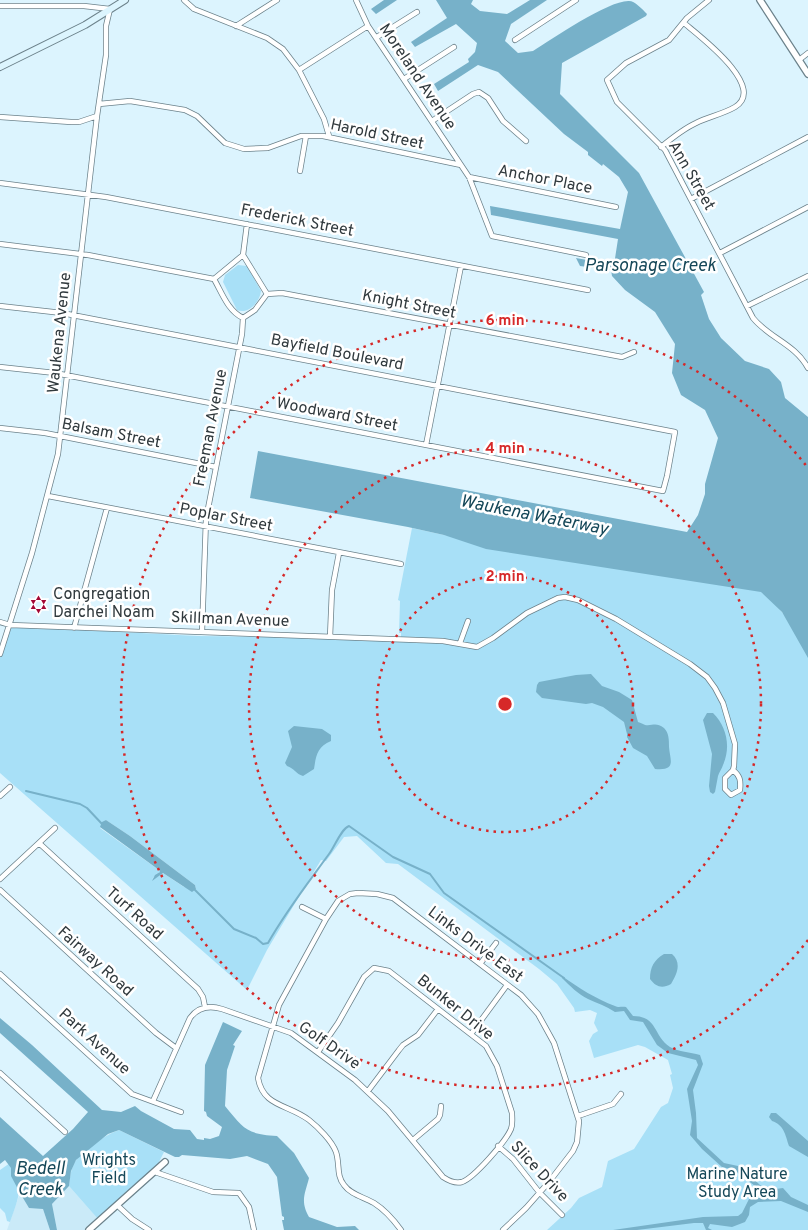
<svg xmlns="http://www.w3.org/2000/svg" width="808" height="1230" viewBox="0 0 808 1230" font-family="Overpass,sans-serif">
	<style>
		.built { fill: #caeaf8 }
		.green { fill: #a8e0f7; fill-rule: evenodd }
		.water { fill: #77b1c9 }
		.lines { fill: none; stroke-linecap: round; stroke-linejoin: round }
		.stream { stroke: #77b1c9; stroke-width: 2 }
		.minor-casing { stroke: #6c828b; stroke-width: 6 }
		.tertiary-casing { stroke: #6c828b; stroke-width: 8 }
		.secondary-casing { stroke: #6c828b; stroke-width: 8 }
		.minor { stroke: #fff; stroke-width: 4.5 }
		.tertiary { stroke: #fff; stroke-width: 5.5 }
		.secondary { stroke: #dcf5fe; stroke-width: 6 }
		.ring { fill: none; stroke: #d62828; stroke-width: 2.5; stroke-dasharray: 2.5 5 }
		.labels { text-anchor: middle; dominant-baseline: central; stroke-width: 5; stroke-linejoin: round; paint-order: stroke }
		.street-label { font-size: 16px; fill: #30393d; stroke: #fff }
		.poi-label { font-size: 16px; fill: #30393d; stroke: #fff; text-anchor: start }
		.park-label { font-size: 16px; fill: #164859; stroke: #fff }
		.water-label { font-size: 18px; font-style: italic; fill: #154758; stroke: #fff }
		.centre { fill: #d62828; stroke: #fff; stroke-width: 2.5 }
		.ring-label { font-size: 15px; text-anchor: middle; font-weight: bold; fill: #d62828; stroke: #fff; stroke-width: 5; stroke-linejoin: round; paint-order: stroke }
	</style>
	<rect width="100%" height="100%" fill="#dcf4fe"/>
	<path class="built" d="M69,1186L98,1219L86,1230H57L52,1204Z
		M20,1193L28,1203L43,1209L50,1230H7Z"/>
	<path class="green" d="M238,265L247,266L261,291C260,302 248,315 237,310L223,282L225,275Z
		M412,528L444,535L763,589L808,644V1230H547L571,1208L579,1198L602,1187L608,1161L634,1149L661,1107L668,1103L673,1088L670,1075L672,1074L668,1060L645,1047L638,1045L594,1058L589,1041L593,1034L598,1031L594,1023L597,1013L590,1010L575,1012L574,1008L557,984L539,969L398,864L386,863L357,836L344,837L326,861L321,860L267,950L247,990L0,773V655L10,626L197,636L401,639V633H399L400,601L398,600ZM106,820L130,836L195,885L196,889L184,887L163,873L152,879L160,872L159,870L100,828Z
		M119,1130L164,1152L156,1168L98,1219L69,1186C70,1177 71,1166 77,1159C85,1149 107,1134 119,1130Z
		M10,1163C27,1181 17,1202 10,1222L7,1221L5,1213L0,1208V1170Z"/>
	<path class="water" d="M384,0H397L376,14L371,9Z
		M436,0H473L471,4L480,11L507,14L530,0H547L511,24L505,41L518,53L533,51C552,39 609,0 629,1C635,1 642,9 647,14L646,16L562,63L560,94L639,173L704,292L701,295L709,319L721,338L745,361L769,369L781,382L785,398L808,417V658L782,612L761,592L486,549L444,535L408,527L250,498L258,451L687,532L698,515L705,494V484L718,438L705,410L681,395L672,373L675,344L655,312L625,290L612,276L611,270L580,266L576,258L614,265L618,239L491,215L490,206L620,229L628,192L619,177L603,164L602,166L588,155V152L564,134L498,72L478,65L438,91L434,84L469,62L468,59L475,52L477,43L456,24L415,47L411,42L447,18Z
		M591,674L602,686L619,692L632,700L638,722C639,722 645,725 645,725C653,726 656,722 664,728C669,733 669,740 669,747C670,760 677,771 655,769L647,756L633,748L627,737V734L624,722L603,707L592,703L586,704L542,698L536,692L537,685L539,682L576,675Z
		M707,713H713C727,727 731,747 723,765C722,769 719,772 718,776C717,781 716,787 715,792L713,794L710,792L709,786L712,754L703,720Z
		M294,726L322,729L331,735V741C317,747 316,756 314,769L303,776C296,774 294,768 287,766L285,763L292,747L288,731Z
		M106,820L130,836L195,885L196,889L192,892L163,873L152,881L155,875L160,872L159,870L100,827L102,822Z
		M664,954H672C682,963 677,974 671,984C662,989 656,987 650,979C650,967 654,960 664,954Z
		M562,976C579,988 596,999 615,1006C619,1008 621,1006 626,1007L633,1016C658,1016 653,1036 670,1047C679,1052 690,1052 700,1055L703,1064L693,1090L696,1113L697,1138L724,1163L738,1166L743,1169L760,1185L768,1190L783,1188L791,1197L808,1205V1212L781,1201L758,1202L750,1207L749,1215L745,1222L732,1227L710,1224L708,1228L712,1230H706L703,1223H694L637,1230H613L703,1217L738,1216L742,1213L749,1199C757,1197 770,1200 776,1195L759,1189L734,1170L722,1167L702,1149L690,1135L692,1121L687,1089L698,1065L696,1060L668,1053L657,1045L643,1022L630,1020L624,1011L615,1012C606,1006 597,1003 588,999C578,994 570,986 562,978Z
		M0,1018L32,1045L102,1110L121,1112L135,1106L141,1111L174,1129L190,1130L197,1139L204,1140V1138L210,1139L219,1136L222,1127L207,1116L206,1112L204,1111L205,1065L223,1022L242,1031L233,1045L235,1046L227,1070L225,1106C244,1129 246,1134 277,1136L294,1153L309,1178C305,1194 300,1201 309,1217L337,1227L355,1226L359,1230H284L282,1220H284V1217L282,1216L277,1177L268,1164L247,1156L230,1159L182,1155L179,1157H175L119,1130L108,1134L76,1160L71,1171L69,1186L52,1204L57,1230H50L43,1209L29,1208L20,1193L11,1176V1168L5,1160L0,1164V1117L43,1156L73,1129L88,1112L0,1033Z
		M771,1113H776L808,1141V1157L789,1146C785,1134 784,1125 772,1121L769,1117Z"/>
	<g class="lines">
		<path class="stream" d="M26,791L80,804L87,808L103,825
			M195,890L234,929L256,938L263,944L268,943C286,911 308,883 329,854C335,846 341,829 349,826L393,857L430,874L444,893L564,978"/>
		<defs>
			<path id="minor" d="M184,0L194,9L267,38L283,49L299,70L324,119L329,136
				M356,0L368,26L461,165
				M709,0L687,18L669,40L626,63L607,80L617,102L665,150L753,318C769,338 795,344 808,368
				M0,6H84L110,9L106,26V55L97,116L58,454L32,553L0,654
				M236,26L277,0
				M377,37L417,12
				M515,40L576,0
				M799,60L808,53
				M299,70L368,26
				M404,79L454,47
				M99,104L130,101L185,110L197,116L225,143L244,149L268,148L301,136H323L461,165L469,177L492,236L586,255
				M0,117L71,122H79L97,116
				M432,121L473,94L479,92L488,98L503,121L526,141
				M661,147C672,138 683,129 696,123C708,117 723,114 735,107C768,87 698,35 684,23
				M300,171L306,136
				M469,177L616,207
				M0,183L106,197L588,290
				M691,199L808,137
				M247,224L243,255L267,294
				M0,244L88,255L214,279
				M720,253L808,207
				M214,279C222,293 228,311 243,318L255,310L267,294
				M214,279L243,255
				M267,294L282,293L622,357L634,352
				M0,306L62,313L675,432L667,476L663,491L55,373L0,367
				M747,306L808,276
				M0,428L45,433L216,467
				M426,445L461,266
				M48,496L401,564
				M0,622L10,625L443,641L477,647L493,638L527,613L558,598L565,597L578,600L616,619L690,664L707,677L715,688L723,703L735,744L734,766L733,770L725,778V789L731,795L740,790C741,780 740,776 733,770
				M74,628L107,508
				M202,632L206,519L242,334L243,318
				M330,637L332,590L339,553
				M460,643L468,621
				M0,796L10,787
				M39,843L198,989L203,997L205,1007
				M0,879L55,828
				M0,890L156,1033L176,1048
				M302,907L326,919
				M480,964L496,943
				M0,974L132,1094L181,1112
				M471,1034L507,985
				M0,1073L65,1132
				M368,1091L399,1050L403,1045L418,1035L438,1009
				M153,1101L190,1018C198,1007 209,1005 222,1009L291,1033L355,1080L388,1111L443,1177C449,1181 455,1184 462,1182C474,1178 506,1141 511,1129C513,1124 512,1119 512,1113L497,1066L486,1046L389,971L374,968L364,977L338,1023L318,1052
				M578,1116L613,1104L621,1094
				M413,1140L438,1119L440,1115L441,1106
				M498,1146L513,1159L539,1192L562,1215
				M155,1172L213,1192L239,1193L249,1207L254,1230
				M117,1205L132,1219L149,1230
				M401,1230C393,1219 385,1210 374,1203C364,1197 351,1195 344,1185C336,1175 340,1164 336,1152C332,1141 318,1127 309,1120C288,1104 263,1107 258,1078L279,1005L326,919L338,901L350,894L358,893L377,894L393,898L521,995L538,1014L554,1043L579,1121L577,1142L573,1151L549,1182L526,1208L503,1230"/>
			<path id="tertiary" d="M760,0L808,74
				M89,1230L165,1162"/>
			<path id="secondary" d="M0,67L85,25L125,0"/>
		</defs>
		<use href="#minor" class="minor-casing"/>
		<use href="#tertiary" class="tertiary-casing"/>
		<use href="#secondary" class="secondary-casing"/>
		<use href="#minor" class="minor"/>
		<use href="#tertiary" class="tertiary"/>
		<use href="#secondary" class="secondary"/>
	</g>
	<g class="ring">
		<circle cx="505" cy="704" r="128"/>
		<circle cx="505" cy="704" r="256"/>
		<path d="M808 940A384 384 0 1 1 808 468"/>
	</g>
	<defs>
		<symbol id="synagogue-bare" viewBox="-9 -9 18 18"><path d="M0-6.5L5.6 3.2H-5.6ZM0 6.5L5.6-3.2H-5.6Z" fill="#a40835" stroke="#fff" stroke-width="2.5" paint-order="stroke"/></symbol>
	</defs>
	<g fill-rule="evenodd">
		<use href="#synagogue-bare" x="26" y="592" width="25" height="25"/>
	</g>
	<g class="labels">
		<g class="street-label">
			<text transform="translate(417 77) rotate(56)">Moreland Avenue</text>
			<text transform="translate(377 135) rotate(12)">Harold Street</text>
			<text transform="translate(691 176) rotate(60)">Ann Street</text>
			<text transform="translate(545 180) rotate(11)">Anchor Place</text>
			<text transform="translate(297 221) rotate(11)">Frederick Street</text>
			<text transform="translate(409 305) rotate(11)">Knight Street</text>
			<text transform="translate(60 333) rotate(-84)">Waukena Avenue</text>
			<text transform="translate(337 353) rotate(11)">Bayfield Boulevard</text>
			<text transform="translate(337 415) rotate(11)">Woodward Street</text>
			<text transform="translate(211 428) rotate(-79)">Freeman Avenue</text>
			<text transform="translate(111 434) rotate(11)">Balsam Street</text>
			<text transform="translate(226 518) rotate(11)">Poplar Street</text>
			<text transform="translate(230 620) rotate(2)">Skillman Avenue</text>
			<text transform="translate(134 914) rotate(42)">Turf Road</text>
			<text transform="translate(475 945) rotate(37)">Links Drive East</text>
			<text transform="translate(95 962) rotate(42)">Fairway Road</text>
			<text transform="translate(455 1008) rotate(39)">Bunker Drive</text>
			<text transform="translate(94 1042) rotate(42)">Park Avenue</text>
			<text transform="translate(329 1046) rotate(35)">Golf Drive</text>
			<text transform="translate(539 1172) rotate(47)">Slice Drive</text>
		</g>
		<g class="poi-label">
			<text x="53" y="595">Congregation<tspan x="53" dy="18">Darchei Noam</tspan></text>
		</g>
		<g class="park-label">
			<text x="109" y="1161">Wrights<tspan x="109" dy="18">Field</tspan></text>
			<text x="737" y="1175">Marine Nature<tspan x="737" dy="18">Study Area</tspan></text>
		</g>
		<g class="water-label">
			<text x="650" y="266">Parsonage Creek</text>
			<text transform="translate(534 516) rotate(11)">Waukena Waterway</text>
			<text x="40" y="1169">Bedell<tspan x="40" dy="21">Creek</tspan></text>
		</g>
	</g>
	<circle cx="505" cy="704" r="8" class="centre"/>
	<g class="ring-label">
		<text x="505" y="325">6 min</text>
		<text x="505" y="453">4 min</text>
		<text x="505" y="581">2 min</text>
	</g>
</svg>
